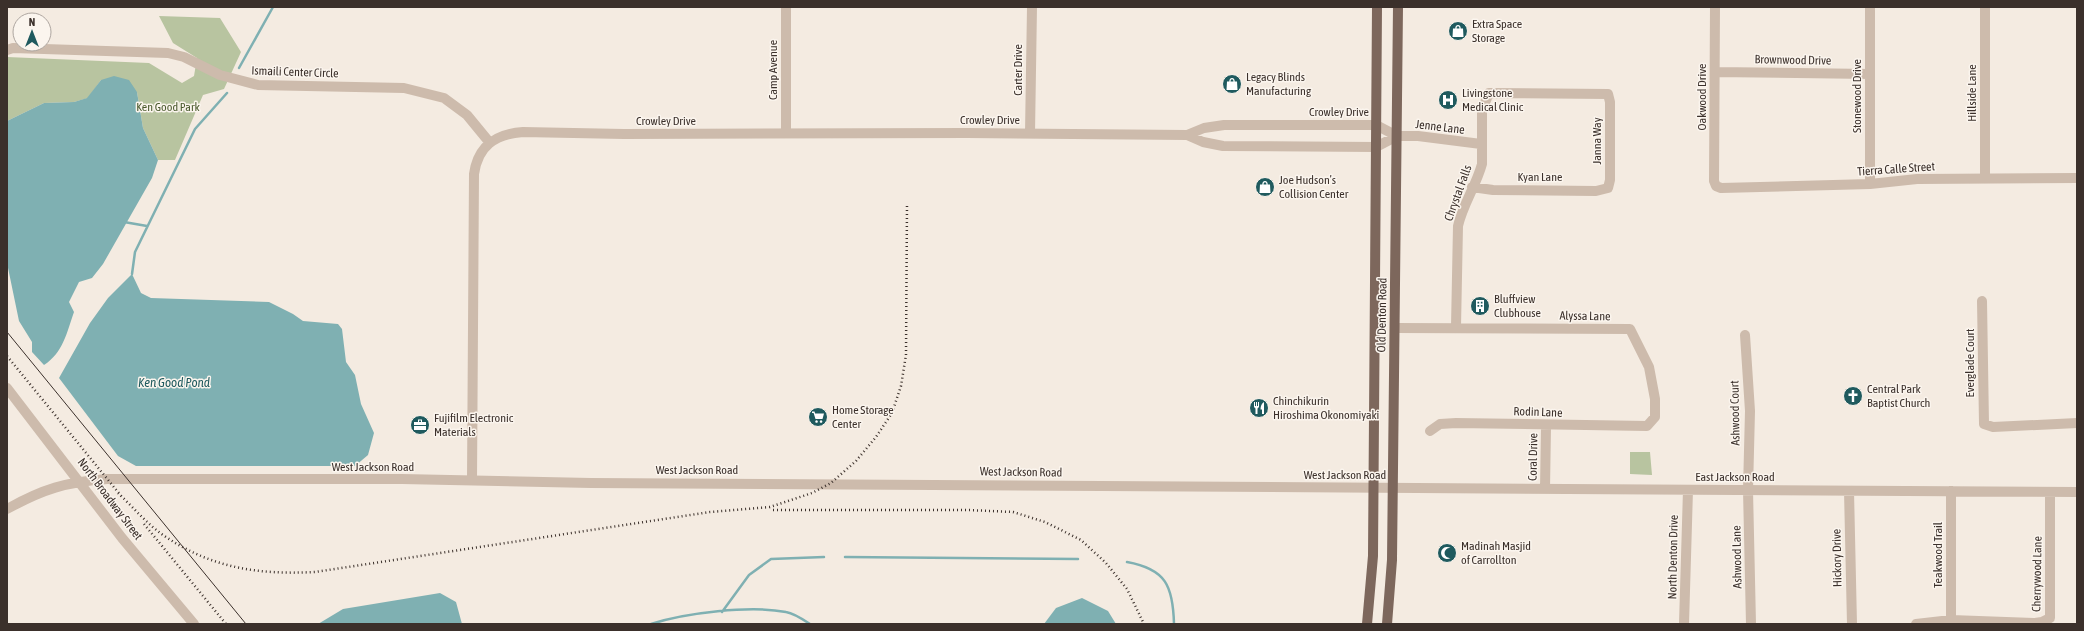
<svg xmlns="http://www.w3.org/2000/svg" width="2084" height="631" viewBox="0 0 2084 631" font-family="'Asap Condensed',sans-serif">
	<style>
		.green { fill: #b8c4a0 }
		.water { fill: #7fb0b2 }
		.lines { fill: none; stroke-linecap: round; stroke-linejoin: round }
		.stream { stroke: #7fb0b2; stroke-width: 2.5 }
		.minor { stroke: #cdbbac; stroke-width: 10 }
		.major { stroke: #7d675c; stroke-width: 10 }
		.tram { stroke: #3b302b; stroke-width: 1 }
		.rail { stroke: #3b302b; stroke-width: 2.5; stroke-dasharray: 1 3; stroke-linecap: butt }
		.labels { text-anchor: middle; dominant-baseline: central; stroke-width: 3; stroke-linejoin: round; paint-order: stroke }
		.poi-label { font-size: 12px; fill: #3b302b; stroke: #fbf5ee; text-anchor: start }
		.street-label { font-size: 12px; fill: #3b302b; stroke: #fbf5ee }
		.park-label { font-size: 12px; fill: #4a5a2e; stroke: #fbf5ee }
		.water-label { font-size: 13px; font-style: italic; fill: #1f5a5e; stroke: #fbf5ee }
	</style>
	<rect width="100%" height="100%" fill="#f4ebe1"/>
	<path class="green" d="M159,16L220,18L241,52L224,89L203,95L175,160H158L143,128L137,92L101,80L88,98L74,102L44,103L7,121V57L149,63L182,83L194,76L197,58L173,43Z
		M1630,452H1650L1652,475L1630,474Z"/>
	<path class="water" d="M114,76L129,80L137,92L143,128L158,160L152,178L103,264L92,278L79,282L69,302L74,312C67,332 63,353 44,365L32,352V342L19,321L7,263V121L44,103L74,102L87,98L101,80Z
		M132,274L141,293L151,298L269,302L293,314L303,321L338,324L342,329L346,362L355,375L361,404L374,433L368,455L355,466H136L118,456L59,378L90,323L108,298Z
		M440,593L456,602L462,624H318L343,609Z
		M1082,598L1108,611L1116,624H1044L1056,608Z"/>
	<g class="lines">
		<path class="stream" d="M239,68L273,7
			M124,222L147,226
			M132,274L135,252L195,129L227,93
			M845,557L1078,559
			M1127,562C1166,569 1173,586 1174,624
			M722,612L749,575L771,559L824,557
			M651,624C685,613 750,605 786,612C793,613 804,620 810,624"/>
		<path class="minor" d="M786,7V133
			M1715,7L1714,181L1716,186L1721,188L1870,184L1917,179L2077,178
			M7,50L13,48L168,53L184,57L220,75L258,85L404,88L444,98L467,115L490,143
			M1715,72L1870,74
			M1030,133L1032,7
			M1187,135L1203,142L1223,146L1376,147L1397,136H1418L1481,144
			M1985,178V7
			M1870,184V7
			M1982,301L1984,424L1993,427L2077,423
			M1456,327L1458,226C1463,204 1476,186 1482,164V110L1489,93L1608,94L1610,102V180L1608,188L1596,191L1493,190L1472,187
			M1395,328L1630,329L1649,367L1655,399V417L1647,426L1456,423L1440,424L1430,431
			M1745,335L1750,411L1748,490L1751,624
			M7,388L122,538L194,624
			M472,480L474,174C478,146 495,134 523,132L624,134L967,133L1187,135L1204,128L1224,125H1376L1397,136
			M1545,489L1546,426
			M1849,491L1852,624
			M1951,491V620
			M7,509C43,489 66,482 107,479H402L591,483L2077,492
			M1684,624L1688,490
			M1916,624L1951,620L2035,623L2042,622L2050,618V492"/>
		<path class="major" d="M1367,624L1373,556L1377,7
			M1387,624L1392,560L1398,7"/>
		<path class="tram" d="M7,332L246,624"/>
		<path class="rail" d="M7,356L122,497
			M118,493C133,507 147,524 163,535C211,568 258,575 315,572L710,512L770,507L812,493L831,483L856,461L876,437L892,413L901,386L906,355L907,205
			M773,510H968L1013,512L1045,522L1081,540L1106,563L1127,589L1144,624
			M144,524L226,624"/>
	</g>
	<defs>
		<symbol id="shop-disc" viewBox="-11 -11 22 22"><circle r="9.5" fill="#1f5a5e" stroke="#fbf5ee"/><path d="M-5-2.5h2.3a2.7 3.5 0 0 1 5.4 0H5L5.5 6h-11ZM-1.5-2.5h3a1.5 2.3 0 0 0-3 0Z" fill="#fff"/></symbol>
		<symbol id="hospital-disc" viewBox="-11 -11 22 22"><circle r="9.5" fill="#1f5a5e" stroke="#fbf5ee"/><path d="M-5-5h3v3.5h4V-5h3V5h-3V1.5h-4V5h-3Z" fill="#fff"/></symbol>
		<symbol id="building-disc" viewBox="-11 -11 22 22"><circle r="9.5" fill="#1f5a5e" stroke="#fbf5ee"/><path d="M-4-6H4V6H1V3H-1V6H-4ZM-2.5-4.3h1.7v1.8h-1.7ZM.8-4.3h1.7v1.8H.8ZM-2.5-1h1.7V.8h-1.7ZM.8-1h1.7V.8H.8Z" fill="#fff"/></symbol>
		<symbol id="church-disc" viewBox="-11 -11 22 22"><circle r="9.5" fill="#1f5a5e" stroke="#fbf5ee"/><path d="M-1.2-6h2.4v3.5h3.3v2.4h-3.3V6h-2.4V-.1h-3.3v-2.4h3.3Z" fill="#fff"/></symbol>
		<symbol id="restaurant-disc" viewBox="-11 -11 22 22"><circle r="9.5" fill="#1f5a5e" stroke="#fbf5ee"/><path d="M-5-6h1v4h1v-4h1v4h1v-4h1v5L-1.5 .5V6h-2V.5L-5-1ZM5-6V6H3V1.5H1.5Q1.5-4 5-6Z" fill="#fff"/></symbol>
		<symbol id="supermarket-disc" viewBox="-11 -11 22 22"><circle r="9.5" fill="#1f5a5e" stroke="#fbf5ee"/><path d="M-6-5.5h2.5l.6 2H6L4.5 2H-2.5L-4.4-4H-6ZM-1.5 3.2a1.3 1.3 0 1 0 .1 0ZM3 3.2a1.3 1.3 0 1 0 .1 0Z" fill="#fff"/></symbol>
		<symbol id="office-disc" viewBox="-11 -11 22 22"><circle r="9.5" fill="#1f5a5e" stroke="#fbf5ee"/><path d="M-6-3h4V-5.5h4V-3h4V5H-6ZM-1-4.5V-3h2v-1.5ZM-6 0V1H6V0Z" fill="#fff"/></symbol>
		<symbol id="mosque-disc" viewBox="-11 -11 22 22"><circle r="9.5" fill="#1f5a5e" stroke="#fbf5ee"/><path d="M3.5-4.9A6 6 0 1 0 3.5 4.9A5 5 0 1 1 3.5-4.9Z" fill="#fff"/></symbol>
	</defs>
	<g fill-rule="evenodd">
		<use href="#shop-disc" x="1447" y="20" width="22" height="22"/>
		<use href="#shop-disc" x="1221" y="73" width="22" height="22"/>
		<use href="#hospital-disc" x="1437" y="89" width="22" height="22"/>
		<use href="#shop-disc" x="1254" y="176" width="22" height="22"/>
		<use href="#building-disc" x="1469" y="295" width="22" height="22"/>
		<use href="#church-disc" x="1842" y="385" width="22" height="22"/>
		<use href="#restaurant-disc" x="1248" y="397" width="22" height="22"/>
		<use href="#supermarket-disc" x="807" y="406" width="22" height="22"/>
		<use href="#office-disc" x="409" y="414" width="22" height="22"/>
		<use href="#mosque-disc" x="1436" y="542" width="22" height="22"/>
	</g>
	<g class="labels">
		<g class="poi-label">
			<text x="1472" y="24">Extra Space<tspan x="1472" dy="14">Storage</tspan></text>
			<text x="1246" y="77">Legacy Blinds<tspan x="1246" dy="14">Manufacturing</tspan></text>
			<text x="1462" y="93">Livingstone<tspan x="1462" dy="14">Medical Clinic</tspan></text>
			<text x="1279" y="180">Joe Hudson’s<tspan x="1279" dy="14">Collision Center</tspan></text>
			<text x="1494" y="299">Bluffview<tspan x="1494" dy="14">Clubhouse</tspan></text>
			<text x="1867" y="389">Central Park<tspan x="1867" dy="14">Baptist Church</tspan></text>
			<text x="1273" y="401">Chinchikurin<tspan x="1273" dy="14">Hiroshima Okonomiyaki</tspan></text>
			<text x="832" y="410">Home Storage<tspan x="832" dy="14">Center</tspan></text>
			<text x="434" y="418">Fujifilm Electronic<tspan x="434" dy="14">Materials</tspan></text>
			<text x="1461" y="546">Madinah Masjid<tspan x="1461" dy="14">of Carrollton</tspan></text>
		</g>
		<g class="street-label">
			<text transform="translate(1793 60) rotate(1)">Brownwood Drive</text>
			<text transform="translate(773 70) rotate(-90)">Camp Avenue</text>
			<text transform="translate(1018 70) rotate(-90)">Carter Drive</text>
			<text transform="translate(295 72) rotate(2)">Ismaili Center Circle</text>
			<text transform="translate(1972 93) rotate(-90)">Hillside Lane</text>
			<text transform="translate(1857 96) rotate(-90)">Stonewood Drive</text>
			<text transform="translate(1702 97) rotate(-90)">Oakwood Drive</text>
			<text x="1339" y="112">Crowley Drive</text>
			<text x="990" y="120">Crowley Drive</text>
			<text x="666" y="121">Crowley Drive</text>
			<text transform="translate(1440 127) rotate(7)">Jenne Lane</text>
			<text transform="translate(1597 141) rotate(-90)">Janna Way</text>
			<text transform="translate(1896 169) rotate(-4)">Tierra Calle Street</text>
			<text x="1540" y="177">Kyan Lane</text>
			<text transform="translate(1458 193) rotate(-70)">Chrystal Falls</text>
			<text transform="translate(1382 315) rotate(-89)">Old Denton Road</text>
			<text transform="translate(1585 316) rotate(1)">Alyssa Lane</text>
			<text transform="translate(1970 363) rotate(-90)">Everglade Court</text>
			<text transform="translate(1538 412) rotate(2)">Rodin Lane</text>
			<text transform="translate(1735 413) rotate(-91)">Ashwood Court</text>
			<text transform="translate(1533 457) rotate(-89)">Coral Drive</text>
			<text x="373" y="467">West Jackson Road</text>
			<text x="697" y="470">West Jackson Road</text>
			<text transform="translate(1021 472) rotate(1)">West Jackson Road</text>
			<text x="1345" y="475">West Jackson Road</text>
			<text x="1735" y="477">East Jackson Road</text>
			<text transform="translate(110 499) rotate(53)">North Broadway Street</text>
			<text transform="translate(1938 555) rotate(-90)">Teakwood Trail</text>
			<text transform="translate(1673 557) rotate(-89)">North Denton Drive</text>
			<text transform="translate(1737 557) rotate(-91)">Ashwood Lane</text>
			<text transform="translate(1837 558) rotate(-91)">Hickory Drive</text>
			<text transform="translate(2037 574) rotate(-89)">Cherrywood Lane</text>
		</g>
		<g class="park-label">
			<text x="168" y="107">Ken Good Park</text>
		</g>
		<g class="water-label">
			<text x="174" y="382">Ken Good Pond</text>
		</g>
	</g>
	<rect width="2084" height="631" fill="none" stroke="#3b302b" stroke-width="16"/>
	<g transform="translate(32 32)"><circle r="19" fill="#fbf5ee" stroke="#aea6a0"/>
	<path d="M0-3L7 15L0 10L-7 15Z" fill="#1f5a5e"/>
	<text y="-6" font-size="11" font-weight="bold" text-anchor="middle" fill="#3b302b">N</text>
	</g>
</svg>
